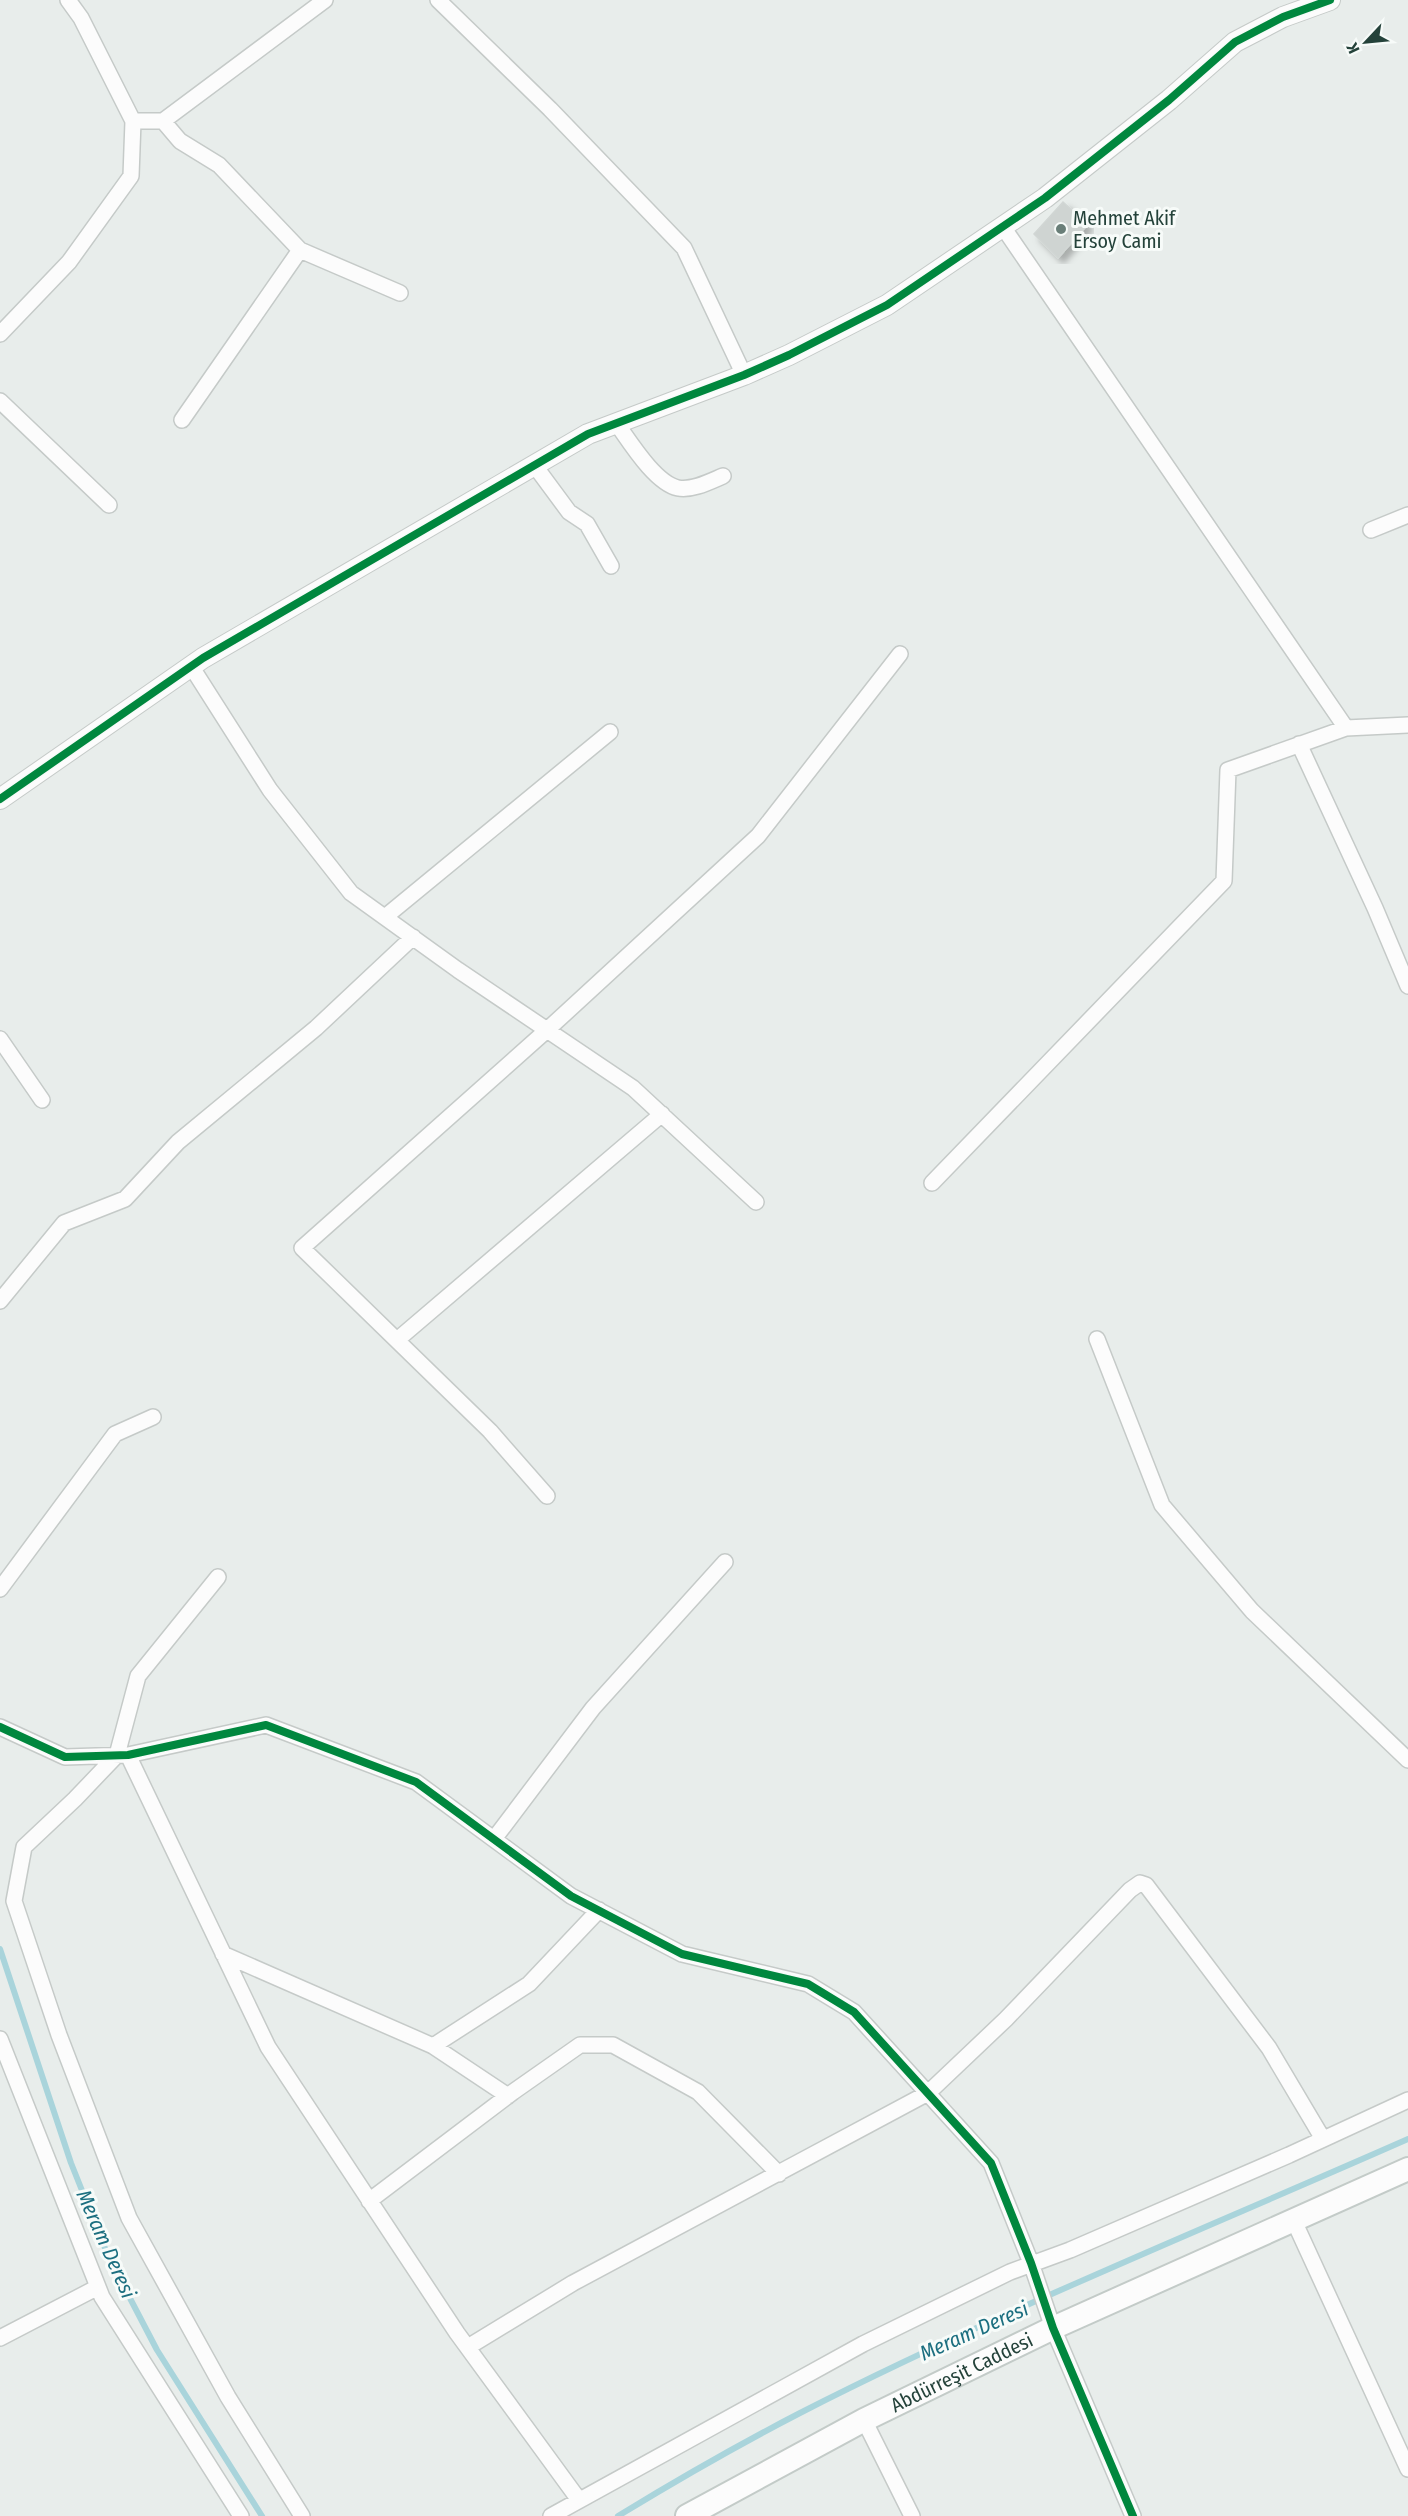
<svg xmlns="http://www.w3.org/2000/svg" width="1408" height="2516" viewBox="0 0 1408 2516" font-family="'Fira Sans Condensed',sans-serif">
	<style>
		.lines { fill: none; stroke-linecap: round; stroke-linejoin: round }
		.stream { stroke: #a9d4db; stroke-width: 6 }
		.building { fill: #cfd4d2; stroke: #d1d6d4; stroke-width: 1.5; filter: url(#shadow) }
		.minor-casing { stroke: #c5cac8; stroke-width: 18 }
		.tertiary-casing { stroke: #c5cac8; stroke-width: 22 }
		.secondary-casing { stroke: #c3cbc8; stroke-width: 26 }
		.minor { stroke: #fcfcfc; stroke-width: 15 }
		.tertiary { stroke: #fcfcfc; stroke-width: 20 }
		.secondary { stroke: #fcfcfc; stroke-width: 22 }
		.cycleway-casing { stroke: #f7fbf9; stroke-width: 11 }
		.cycleway { stroke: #00873e; stroke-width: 8 }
		.poi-dot { fill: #697e78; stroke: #f7fbf9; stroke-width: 2 }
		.labels { text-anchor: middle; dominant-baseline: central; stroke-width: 6; stroke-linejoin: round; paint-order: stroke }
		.poi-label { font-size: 20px; fill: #24423a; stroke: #f7fbf9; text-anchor: start }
		.street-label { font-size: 20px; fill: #24423a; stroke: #f7fbf9 }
		.water-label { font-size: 21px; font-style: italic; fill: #1c6f80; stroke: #f7fbf9 }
	</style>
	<defs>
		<filter id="shadow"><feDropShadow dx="5.5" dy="5.5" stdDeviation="3" flood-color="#0004"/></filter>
	</defs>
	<rect width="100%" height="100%" fill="#e8edeb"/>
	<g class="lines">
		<path class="stream" d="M0,1949L71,2163L109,2258L157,2350L262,2516
			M618,2516C677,2480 738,2445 800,2413C998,2312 1204,2229 1408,2139"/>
	</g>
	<path class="building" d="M1063,202L1088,224L1058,258L1034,234Z"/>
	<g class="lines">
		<defs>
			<path id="minor" d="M438,0L550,109L684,248L744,375
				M133,121H163L325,0
				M163,121L180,141L219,165L300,250L400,293
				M1003,227L1346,728L1408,725
				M0,334L69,262L131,176L133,121L81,18L68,0
				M0,401L109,505
				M182,420L300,250
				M617,424C630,442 655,483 678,488C692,491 711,481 723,476
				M535,466L569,512L587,524L611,566
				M1371,530L1408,515
				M191,666L270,790L351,893L458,970L633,1088L756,1202
				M1299,744L1375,908L1408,986
				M385,917L610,732
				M0,1039L42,1100
				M932,1183L1224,881L1228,770L1346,728
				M0,1301L64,1223L125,1199L178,1142L316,1028L413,937
				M1097,1339L1162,1505L1252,1611L1408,1760
				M397,1340L662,1114
				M547,1496L490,1431L302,1248L547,1030L758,836L900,654
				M218,1577L138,1676L117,1755L75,1799L24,1847L14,1901L59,2035L129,2218L228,2397L302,2516
				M0,1589L115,1434L153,1417
				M0,1727L65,1757L128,1755L266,1725L416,1782L571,1896L682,1954L808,1984L854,2012L991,2163L1031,2263L1053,2328L1133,2516
				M128,1755L268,2047L457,2333L579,2500
				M494,1839L593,1708L725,1562
				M223,1954L433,2046L508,2096
				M0,2039L102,2297L241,2516
				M433,2046L529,1984L599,1910
				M369,2201L513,2092L580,2045H613L698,2092L779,2174
				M1294,2221L1408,2469
				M0,2338L98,2287
				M468,2347L573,2283L928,2093L1006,2019L1130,1890L1140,1883L1146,1885L1269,2048L1323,2139
				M864,2420L912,2516
				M551,2516L863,2344L1010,2272L1070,2250L1289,2155L1408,2100"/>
			<path id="tertiary" d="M0,799L203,658L588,434L744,375L789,355L887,305L1045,198L1169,100L1235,42L1283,17L1330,0"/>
			<g id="secondary">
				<path id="s1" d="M687,2516L864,2420L1053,2328L1408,2169"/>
			</g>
		</defs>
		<use href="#minor" class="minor-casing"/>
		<use href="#tertiary" class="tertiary-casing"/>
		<use href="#secondary" class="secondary-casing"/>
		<use href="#minor" class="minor"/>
		<use href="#tertiary" class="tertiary"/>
		<use href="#secondary" class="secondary"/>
		<defs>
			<path id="cycleway" d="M0,799L203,658L588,434L744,375L789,355L887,305L1045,198L1169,100L1235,42L1283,17L1330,0
				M0,1727L65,1757L128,1755L266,1725L416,1782L571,1896L682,1954L808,1984L854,2012L991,2163L1031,2263L1053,2328L1133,2516"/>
		</defs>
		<use href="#cycleway" class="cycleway-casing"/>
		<use href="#cycleway" class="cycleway"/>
	</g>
	<circle class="poi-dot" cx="1061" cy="229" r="6"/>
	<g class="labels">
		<g class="poi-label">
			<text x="1073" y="218">Mehmet Akif<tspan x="1073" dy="23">Ersoy Cami</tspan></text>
		</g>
		<g class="street-label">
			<text stroke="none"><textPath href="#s1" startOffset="310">Abdürreşit Caddesi</textPath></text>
		</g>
		<g class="water-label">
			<text transform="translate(106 2244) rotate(66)">Meram Deresi</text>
			<text transform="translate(974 2331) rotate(-24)">Meram Deresi</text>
		</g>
	</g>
	<g transform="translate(1366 42) rotate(244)" stroke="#f7fbf9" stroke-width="4.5" paint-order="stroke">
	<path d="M0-4.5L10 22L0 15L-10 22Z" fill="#24423a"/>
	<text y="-9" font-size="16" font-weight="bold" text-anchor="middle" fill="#24423a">K</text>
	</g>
</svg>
